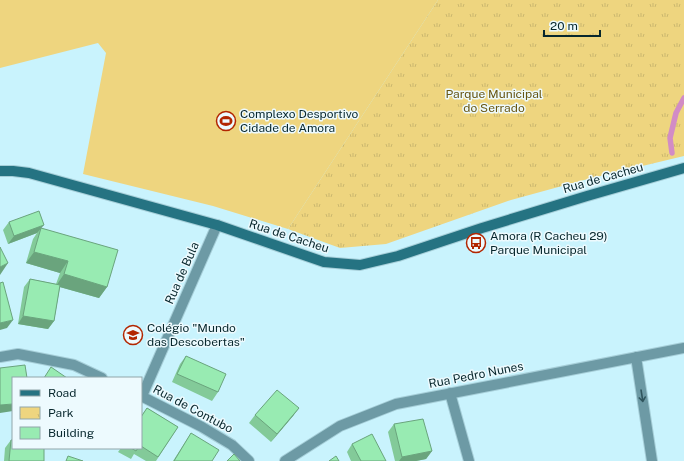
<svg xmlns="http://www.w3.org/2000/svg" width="684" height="461" viewBox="0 0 684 461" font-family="'Public Sans',sans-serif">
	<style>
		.park { fill: url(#park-tufts) }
		.pitch { fill: #eed57f }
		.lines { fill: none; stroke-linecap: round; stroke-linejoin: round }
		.stream { stroke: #d28cc5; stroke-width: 5.5 }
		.street-casing { stroke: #a6ced8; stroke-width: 12 }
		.secondary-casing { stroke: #a6ced8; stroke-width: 12 }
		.street { stroke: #6d9aa5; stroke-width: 10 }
		.secondary { stroke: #257382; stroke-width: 10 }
		.wall { fill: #83ca99 }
		.shaded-wall { fill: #6aa47d }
		.building { fill: #98ebb2; stroke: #6aa47d }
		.oneway { stroke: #30555d }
		.labels { text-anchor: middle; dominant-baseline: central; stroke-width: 3; stroke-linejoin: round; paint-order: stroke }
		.park-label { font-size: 12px; fill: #685612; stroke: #edfafe }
		.poi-label { font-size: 12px; fill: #07272d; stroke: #edfafe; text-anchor: start }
		.street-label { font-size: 12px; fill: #07272d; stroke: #edfafe }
	</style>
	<defs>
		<pattern id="park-tufts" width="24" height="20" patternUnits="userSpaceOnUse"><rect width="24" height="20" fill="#eed57f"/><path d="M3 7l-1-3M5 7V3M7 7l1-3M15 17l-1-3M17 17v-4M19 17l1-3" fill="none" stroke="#cbb76e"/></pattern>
	</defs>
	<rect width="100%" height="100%" fill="#c9f3fd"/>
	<path class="park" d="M438,0H684V156L584,180L511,200L386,244L340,248L288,229Z"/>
	<path class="pitch" d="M0,0H438L288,229L213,206L83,174L106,53L98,43L0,68Z"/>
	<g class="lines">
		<path class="stream" d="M672,153L670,138L676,113L684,98"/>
		<defs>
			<path id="street" d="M0,357L18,354L74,365L102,378
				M636,357L652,461
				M450,393L469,461
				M141,396L202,427L232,445L249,461
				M142,396L217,225
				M285,461L340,426L396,404L684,348"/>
			<path id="secondary" d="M0,171H13L29,173L217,225L324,262L360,265L398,256L482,228L587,196L684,168"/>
		</defs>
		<use href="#street" class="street-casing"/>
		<use href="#secondary" class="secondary-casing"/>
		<use href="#street" class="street"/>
		<use href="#secondary" class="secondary"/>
	</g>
	<path class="wall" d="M9,222L42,228L107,287L99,298L60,287L54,321L48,329L18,324L24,287L30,279L56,284L60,273L26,263L33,239L37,233L8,244L3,230Z
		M186,356L218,392L212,401L172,382L180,364Z
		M147,408L178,427L156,461H146L134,454L131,459L118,452L121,448H141V416Z
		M299,408L293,416L271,442L249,423L255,415Z
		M394,424L432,451L426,459L416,461H395L388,432Z
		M191,433L212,461H173Z
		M11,440L44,461H4L5,448Z
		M352,444L386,461H351L347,452Z"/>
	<path class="shaded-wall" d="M44,225L37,233L8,244L14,236Z
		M34,252L68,261L60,273L26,263Z
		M8,263L0,275V267Z
		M64,274L107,287L99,298L56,286Z
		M23,316L54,321L48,329L18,324Z
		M13,320L7,328L0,330V323Z
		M13,404V411L0,413V405Z
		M299,408L293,416L271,442L277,434Z
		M432,451L426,459L416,461H399L402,457Z"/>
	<path class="building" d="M39,211L44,225L14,236L9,222Z
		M41,228L118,250L107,287L64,274L68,261L34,252Z
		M0,247L8,263L0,267Z
		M30,279L60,285L54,321L23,316Z
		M3,282L13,320L0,323V283Z
		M186,356L226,374L218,392L177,374Z
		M25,365L27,378H13V404L0,405V368Z
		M51,367L67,378H44Z
		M277,390L299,408L277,434L255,415Z
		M147,408L178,427L158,457L141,446V417Z
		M423,419L432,451L402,457L394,424Z
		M191,433L219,450L212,461H174Z
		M372,434L386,461H361L352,444Z
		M11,440H13V448H44V461H9Z
		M131,448H138L136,451Z
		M234,454L240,461H227Z
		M68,456L83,461H66Z
		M336,456L339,461H329Z"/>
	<defs><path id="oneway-shaft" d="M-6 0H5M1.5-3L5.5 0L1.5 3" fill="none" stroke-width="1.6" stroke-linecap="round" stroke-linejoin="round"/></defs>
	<use class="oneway" href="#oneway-shaft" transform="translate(642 396) rotate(81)"/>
	<defs>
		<symbol id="stadium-ring" viewBox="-11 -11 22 22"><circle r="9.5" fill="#edfafe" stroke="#b22601" stroke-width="1.5"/><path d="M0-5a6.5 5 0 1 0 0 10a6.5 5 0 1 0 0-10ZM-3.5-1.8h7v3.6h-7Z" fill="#b22601"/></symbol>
		<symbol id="bus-ring" viewBox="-11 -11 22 22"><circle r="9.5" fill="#edfafe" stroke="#b22601" stroke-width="1.5"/><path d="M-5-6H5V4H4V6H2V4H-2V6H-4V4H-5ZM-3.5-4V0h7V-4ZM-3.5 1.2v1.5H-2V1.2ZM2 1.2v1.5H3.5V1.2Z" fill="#b22601"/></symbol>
		<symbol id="school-ring" viewBox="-11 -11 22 22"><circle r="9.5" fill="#edfafe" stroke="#b22601" stroke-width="1.5"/><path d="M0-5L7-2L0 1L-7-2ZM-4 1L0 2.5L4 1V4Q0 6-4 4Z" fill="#b22601"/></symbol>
	</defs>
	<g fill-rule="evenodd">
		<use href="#stadium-ring" x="215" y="110" width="22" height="22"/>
		<use href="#bus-ring" x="465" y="232" width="22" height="22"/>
		<use href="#school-ring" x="122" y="324" width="22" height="22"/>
	</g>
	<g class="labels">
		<g class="park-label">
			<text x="494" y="94">Parque Municipal<tspan x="494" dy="14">do Serrado</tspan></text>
		</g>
		<g class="poi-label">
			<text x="240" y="114">Complexo Desportivo<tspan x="240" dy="14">Cidade de Amora</tspan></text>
			<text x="490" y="236">Amora (R Cacheu 29)<tspan x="490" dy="14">Parque Municipal</tspan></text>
			<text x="147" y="328">Colégio "Mundo<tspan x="147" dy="14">das Descobertas"</tspan></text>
		</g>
		<g class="street-label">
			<text transform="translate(603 178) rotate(-16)">Rua de Cacheu</text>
			<text transform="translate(289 236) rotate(18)">Rua de Cacheu</text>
			<text transform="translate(182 273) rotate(-66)">Rua de Bula</text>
			<text transform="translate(476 375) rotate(-11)">Rua Pedro Nunes</text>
			<text transform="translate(193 409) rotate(28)">Rua de Contubo</text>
		</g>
	</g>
	<rect x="12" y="377" width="130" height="72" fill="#edfafe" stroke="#91a6aa"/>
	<rect x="20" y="390" width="20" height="6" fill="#257382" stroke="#91a6aa"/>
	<text x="48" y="397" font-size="12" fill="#07272d">Road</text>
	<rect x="20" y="407" width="20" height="12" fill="url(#park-tufts)" stroke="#91a6aa"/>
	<text x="48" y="417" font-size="12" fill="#07272d">Park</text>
	<rect x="20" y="427" width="20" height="12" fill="#98ebb2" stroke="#91a6aa"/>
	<text x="48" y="437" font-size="12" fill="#07272d">Building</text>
	<path d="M544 30v6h56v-6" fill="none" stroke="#07272d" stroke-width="2"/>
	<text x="550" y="30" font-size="12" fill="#07272d" stroke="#edfafe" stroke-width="3" paint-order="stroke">20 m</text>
</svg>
